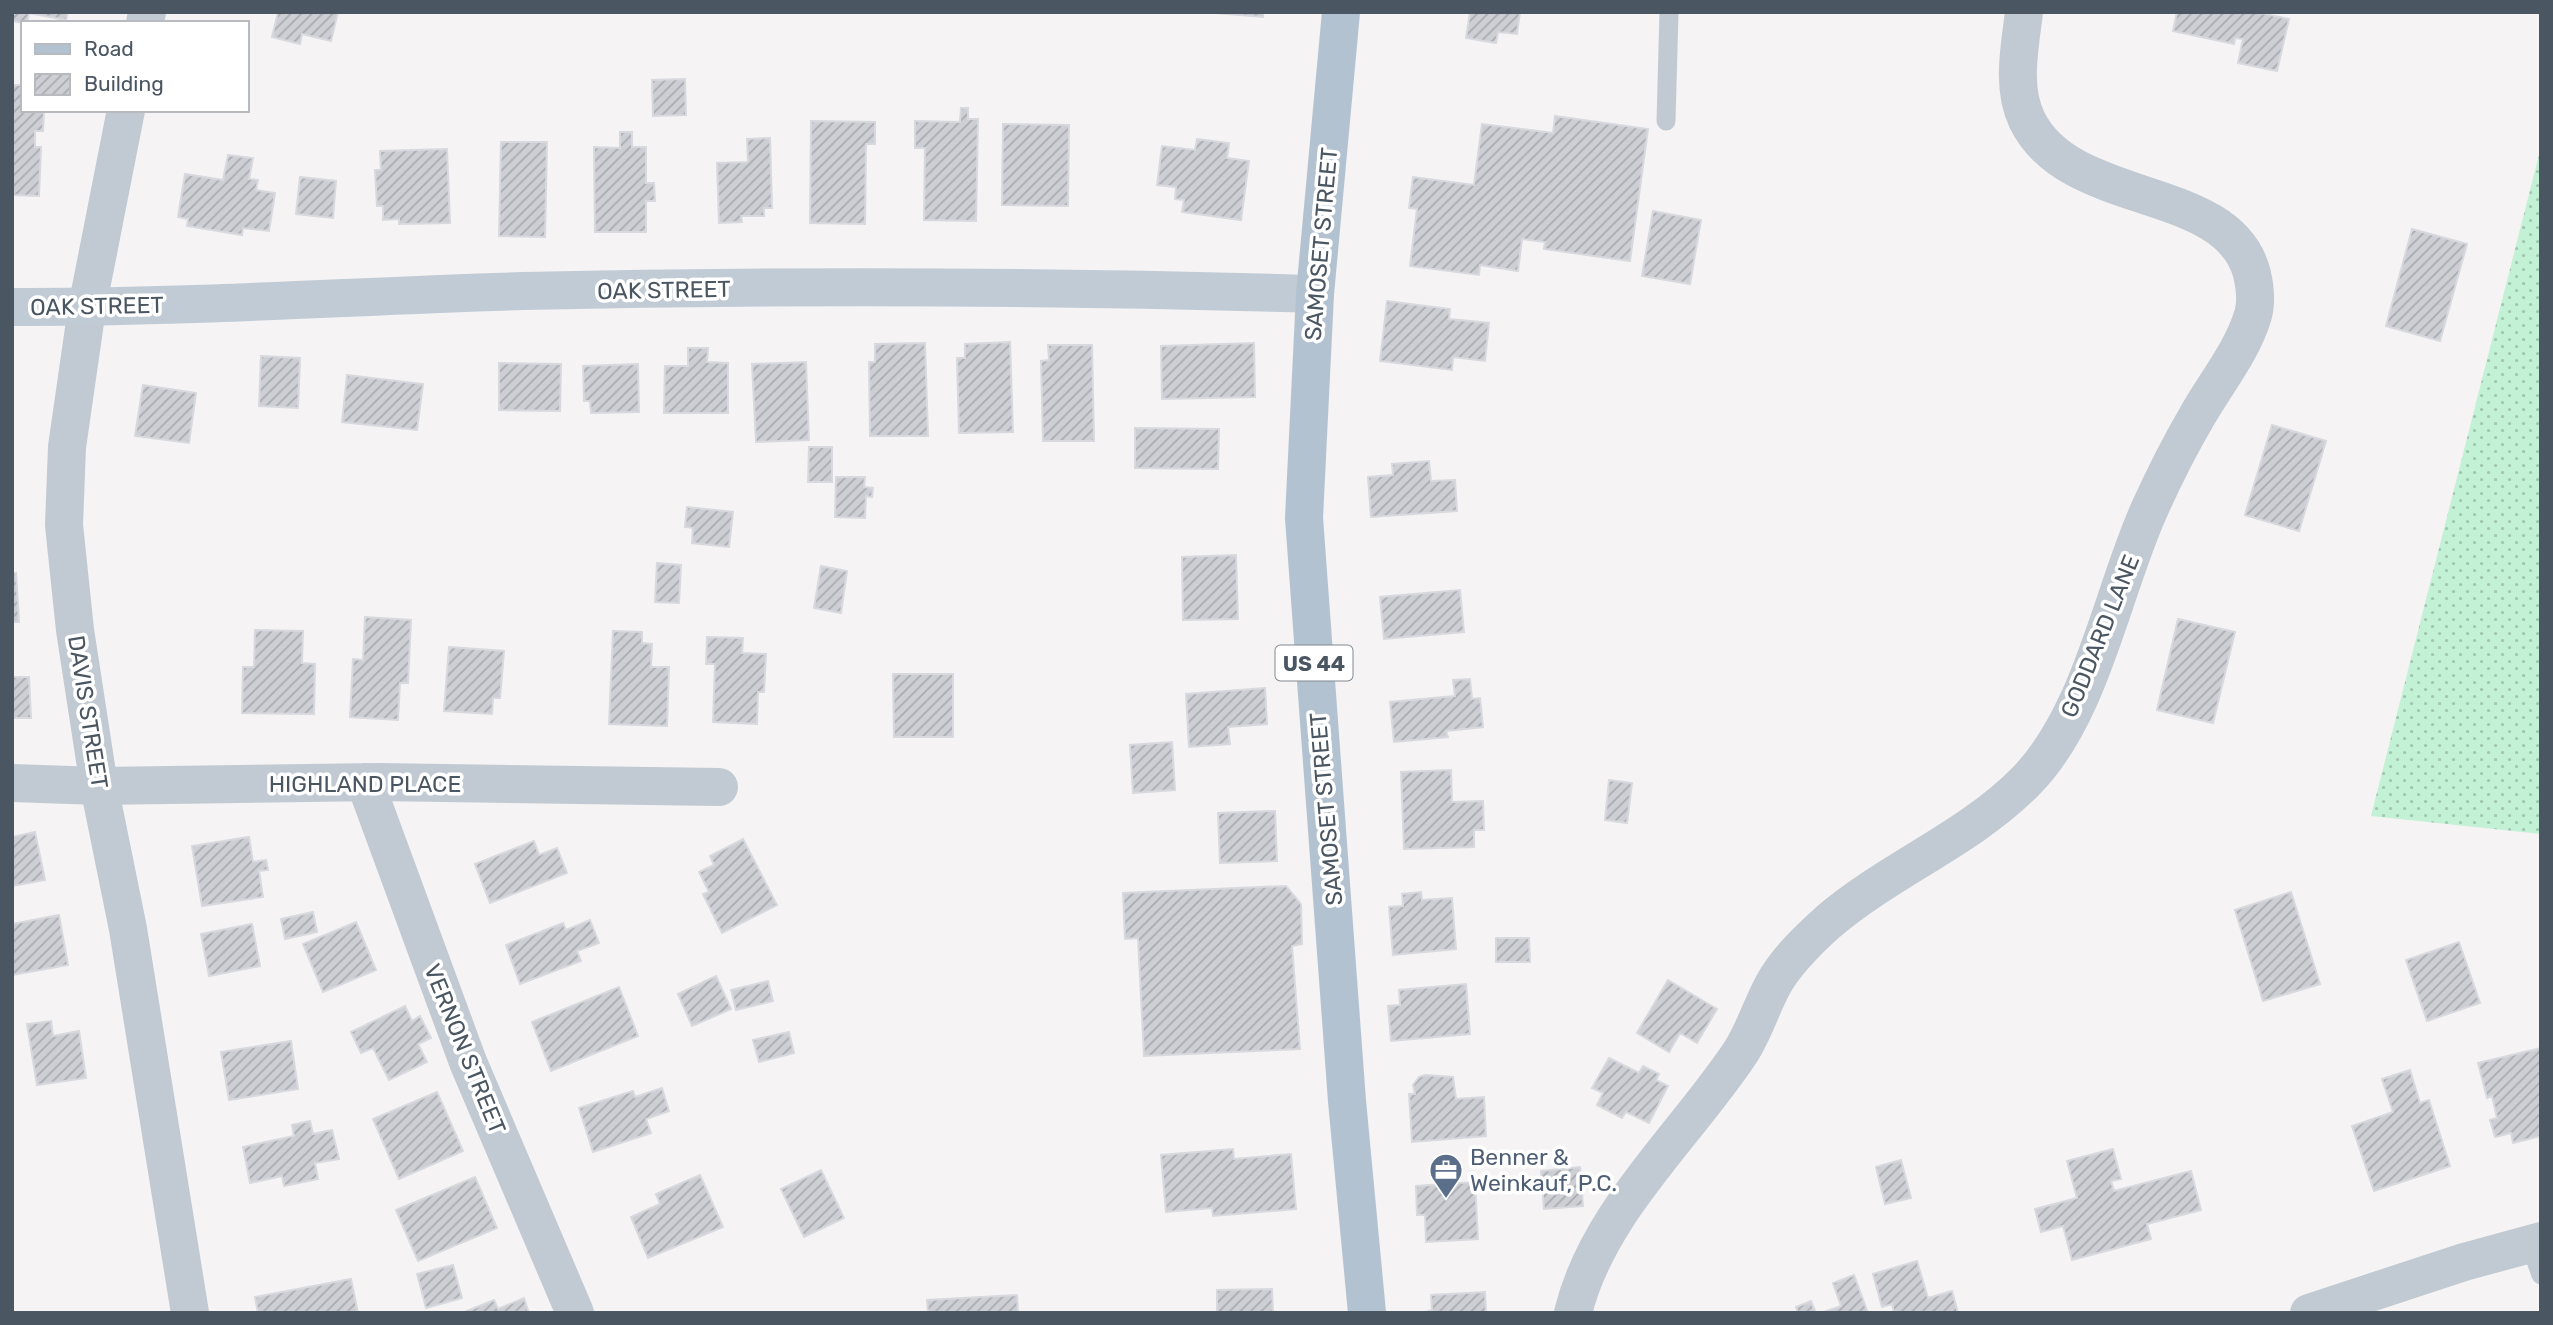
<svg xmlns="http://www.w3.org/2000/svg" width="2553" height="1325" viewBox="0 0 2553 1325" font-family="Rubik,sans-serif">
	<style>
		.grass { fill: url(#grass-dots) }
		.building { fill: url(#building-hatch); stroke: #d7d9de; stroke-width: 2 }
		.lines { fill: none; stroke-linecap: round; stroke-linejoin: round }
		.service { stroke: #c1cad2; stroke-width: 19 }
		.minor { stroke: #c1cad2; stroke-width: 38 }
		.secondary { stroke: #c1cbd6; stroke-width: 38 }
		.primary { stroke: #b3c2d1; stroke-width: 38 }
		.labels { text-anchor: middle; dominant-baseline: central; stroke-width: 7; stroke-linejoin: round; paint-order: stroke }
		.shield { fill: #fff; stroke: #808990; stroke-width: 2 }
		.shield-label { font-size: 21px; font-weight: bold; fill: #4a5661 }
		.street-label { font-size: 23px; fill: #4a5661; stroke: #fff }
		.service-label { font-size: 23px; fill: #4e5e75; stroke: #fff; text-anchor: start }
	</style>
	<defs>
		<pattern id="grass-dots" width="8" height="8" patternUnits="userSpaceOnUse" patternTransform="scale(1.75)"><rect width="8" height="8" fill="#c3f1d5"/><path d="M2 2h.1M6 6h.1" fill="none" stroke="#a0c6b0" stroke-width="1.8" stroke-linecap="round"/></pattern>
		<pattern id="building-hatch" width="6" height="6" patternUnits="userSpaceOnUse" patternTransform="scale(1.75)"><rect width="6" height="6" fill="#cdcfd5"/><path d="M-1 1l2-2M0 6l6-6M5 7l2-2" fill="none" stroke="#a8abb0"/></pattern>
	</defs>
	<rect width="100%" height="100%" fill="#f5f3f3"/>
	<path class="grass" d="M2541,147V834L2371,816Z"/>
	<path class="building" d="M12,12H68L66,20L29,13L27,23H23L12,21Z
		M278,12H338L331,41L302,34L300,44L272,37Z
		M1203,12H1263V17Z
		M1470,12H1520L1517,34L1498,32L1496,43L1466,38Z
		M2177,12H2256L2289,19L2277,71L2238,63L2243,39L2235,38L2234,44L2173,31Z
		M685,79L686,115L653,116L652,80Z
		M12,85H23V110H44L43,131H35V147H41L39,196L12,195Z
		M961,108H968V119H978L976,221L924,220L925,148H915V121L960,122Z
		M1555,116L1648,129L1630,261L1544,249L1545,242L1522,239L1518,271L1480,265L1479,275L1410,266L1417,209L1409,208L1413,177L1474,185L1482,124L1553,133Z
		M811,121L875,122V144H866L865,224L810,223Z
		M1003,124L1069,125L1068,206L1002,205Z
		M620,132H632V147H646V183H654L655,201H646V232H595L594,147L620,148Z
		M770,138L772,208H764V216H741L742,222L719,223L717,163L748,162L747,139Z
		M1197,139L1229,143L1227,158L1249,161L1241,220L1182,212L1184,200L1175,199L1176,187L1157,185L1162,146L1195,150Z
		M501,142H547L545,237L499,236Z
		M447,149L450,223L399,224V219L383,220V206H377L375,170H381L380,151Z
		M228,155L253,158L249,179L258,180L256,190L275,193L269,231L243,228L242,235L187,226L188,219L178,217L185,174L223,180Z
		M300,177L336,181L333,218L296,214Z
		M1653,211L1701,220L1690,284L1642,276Z
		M2412,229L2467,244L2440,341L2386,326Z
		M1387,301L1450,309L1449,319L1489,323L1485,361L1453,357L1452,370L1380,361Z
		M1010,342L1013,432L959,433L957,358H965V344Z
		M925,343L928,436H870L869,362H875V344Z
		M1254,343L1255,397L1162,399L1161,346Z
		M1048,345H1092L1094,441H1043L1041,361L1049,360Z
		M688,348H708L707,362L728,363V413H664L665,366H688Z
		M261,356L300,358L298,408L259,406Z
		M806,362L809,440L756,442L752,364Z
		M499,363L561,364L560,411L499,410Z
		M638,364L639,412L591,413L590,401H584L583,366Z
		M347,375L423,384L417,430L342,422Z
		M143,385L196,393L189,443L135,436Z
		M2272,425L2326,441L2299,531L2245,515Z
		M1135,428L1219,429L1218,469L1135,468Z
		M809,447H832V482H808Z
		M1429,461L1431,481L1455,480L1457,511L1371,517L1368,477L1393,475L1392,464Z
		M836,477H865L864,487L873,488L872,497L866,496L865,518L835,517Z
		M687,507L733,512L729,547L692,543L693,528L685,527Z
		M1236,555L1238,619L1183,620L1182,557Z
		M657,563L681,565L679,603L655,602Z
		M821,566L847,571L841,613L814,608Z
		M12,573H16L19,622H12Z
		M1460,590L1464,632L1384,639L1380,597Z
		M365,617L411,620L408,683H400L398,720L350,717L353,659L363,660Z
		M2178,619L2235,632L2213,723L2157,710Z
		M255,630L303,631L302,663L315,664L314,714L242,713L243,667H254Z
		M613,631L642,632V643L652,644L651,667H669L667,726L609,724Z
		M707,637L743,638L742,653L766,654L764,692H758L757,724L713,722L715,664H706Z
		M449,647L504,651L500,698H493L492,714L444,711Z
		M893,674H953V737H894Z
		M12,677H29L31,718H12Z
		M1470,679L1472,699L1480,698L1483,727L1446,731L1448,737L1394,742L1390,702L1455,696L1453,680Z
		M1265,688L1267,724L1228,727L1230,744L1189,747L1186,694Z
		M1172,742L1175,790L1133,793L1130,745Z
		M1451,770L1452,802L1483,801L1484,830H1474V847L1404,849L1401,772Z
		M1609,780L1632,783L1627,823L1605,820Z
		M1275,811L1277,861L1220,863L1218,813Z
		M35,832L45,880L12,886V837Z
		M249,837L253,862L266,860L268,870L259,871L263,897L202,906L192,846Z
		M743,839L777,905L722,933L703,894L709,892L699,872L714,865L710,856Z
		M534,841L539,855L557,848L567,873L490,903L475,864Z
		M1286,886L1301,904L1302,944L1292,946L1300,1049L1144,1056L1138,938L1125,939L1123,893Z
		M1421,892L1422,900L1452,898L1456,949L1393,955L1389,907L1403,906L1402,894Z
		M2291,892L2320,984L2263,1001L2235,910Z
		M313,912L317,932L285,939L281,919Z
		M59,915L68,965L12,975V924Z
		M590,920L599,943L577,951L581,961L520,984L506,945L563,923L566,930Z
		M356,922L376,970L323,992L303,944Z
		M252,924L260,966L209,976L201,934Z
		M1496,938H1529L1530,962H1496Z
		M2459,942L2480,1003L2427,1021L2406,960Z
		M716,976L731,1009L692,1026L678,994Z
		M1668,980L1717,1009L1697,1043L1680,1033L1669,1052L1637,1033Z
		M768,981L773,1001L736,1010L731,990Z
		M1466,984L1470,1034L1391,1041L1388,1006L1400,1005L1399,990Z
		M619,987L638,1036L551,1071L532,1022Z
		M405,1006L412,1021L420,1016L431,1038L418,1044L427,1062L389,1080L373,1048L361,1053L351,1032Z
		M51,1021L53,1036L79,1031L86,1078L37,1085L27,1024Z
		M789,1032L794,1053L759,1062L753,1040Z
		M291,1041L298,1089L229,1100L221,1052Z
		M2541,1048V1136L2513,1143L2511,1133L2495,1137L2490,1120L2497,1118L2492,1096L2487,1098L2478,1063Z
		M1609,1058L1639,1073L1643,1066L1659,1074L1656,1080L1668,1086L1649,1123L1626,1112L1622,1118L1597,1105L1603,1093L1592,1088Z
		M2410,1070L2420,1103L2429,1100L2450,1166L2374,1191L2352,1126L2393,1112L2382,1079Z
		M1425,1075L1453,1077L1456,1099L1484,1097L1486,1136L1412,1142L1409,1094H1415L1413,1085L1419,1077Z
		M662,1088L669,1111L646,1119L651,1133L593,1152L579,1108L633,1091L635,1097Z
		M437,1092L463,1151L399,1179L373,1119Z
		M310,1121L313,1134L332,1130L339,1159L315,1163L318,1179L284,1186L282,1176L250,1183L243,1147L294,1136L292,1125Z
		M1233,1149L1234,1159L1291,1154L1296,1209L1213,1216L1212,1208L1166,1212L1161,1155Z
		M2113,1149L2121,1179L2111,1181L2114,1191L2191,1171L2201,1210L2147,1224L2151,1239L2072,1260L2063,1226L2041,1232L2035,1209L2077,1198L2067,1161Z
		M1901,1160L1911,1198L1885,1204L1876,1167Z
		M1580,1167L1583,1206L1544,1209L1541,1171Z
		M821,1170L844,1218L804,1237L781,1189Z
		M700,1175L723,1227L648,1258L631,1217L660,1204L656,1194Z
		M475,1177L497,1228L418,1261L396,1210Z
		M1475,1182L1478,1239L1426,1242L1425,1215H1417L1416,1186Z
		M1917,1261L1928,1298L1952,1291L1958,1313H1894L1892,1304L1882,1307L1873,1274Z
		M453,1265L462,1298L426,1308L417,1274Z
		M1854,1275L1868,1313H1821L1841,1306L1833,1283Z
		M351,1279L358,1313H258L255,1297Z
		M1272,1289L1273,1313H1217V1290Z
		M1485,1292L1486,1313H1422L1432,1310L1431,1295Z
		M1017,1295L1018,1313H928L927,1300Z
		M524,1298L529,1313H462L494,1300L498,1309Z
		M1811,1301L1816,1313H1798L1796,1307Z"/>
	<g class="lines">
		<path class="service" d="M1666,121L1669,12
			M2530,1244L2541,1275"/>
		<path class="minor" d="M145,23L147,12
			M126,110L87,308L67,447L64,525L75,630L99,786L128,929L190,1313
			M365,782L468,1062L575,1313
			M12,783L99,786L378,782L719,787
			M1573,1313C1597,1213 1685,1136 1740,1053C1754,1032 1761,1007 1773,985C1786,961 1808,940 1828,922C1890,869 1969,839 2026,781C2092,714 2112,591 2150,508C2164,477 2179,447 2196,418C2215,384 2242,352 2253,315C2257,301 2255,287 2252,274C2229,182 2070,209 2027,120C2011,87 2020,47 2024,12
			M2309,1313L2464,1262L2541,1241"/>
		<path class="secondary" d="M12,307C182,308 353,296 523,291C787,285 1051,286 1315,294"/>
		<path class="primary" d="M1341,12L1315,294L1304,518L1347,1101L1367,1313"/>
	</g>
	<defs>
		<symbol id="office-pin" viewBox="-11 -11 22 30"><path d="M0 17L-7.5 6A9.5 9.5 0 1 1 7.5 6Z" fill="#5c6f8a" stroke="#fff"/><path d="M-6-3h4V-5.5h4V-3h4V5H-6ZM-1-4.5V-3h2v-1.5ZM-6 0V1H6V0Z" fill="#fff"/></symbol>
	</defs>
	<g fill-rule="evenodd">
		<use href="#office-pin" x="1427" y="1151" width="38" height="52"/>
	</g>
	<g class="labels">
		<rect class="shield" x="1275.5" y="645.5" width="77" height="35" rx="5"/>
		<g class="shield-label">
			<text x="1314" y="663">US 44</text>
		</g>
		<g class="street-label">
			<text transform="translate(1321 244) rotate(-85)">SAMOSET STREET</text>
			<text transform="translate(664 290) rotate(-1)">OAK STREET</text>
			<text transform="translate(97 306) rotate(-1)">OAK STREET</text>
			<text transform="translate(2100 636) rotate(-68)">GODDARD LANE</text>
			<text transform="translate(88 712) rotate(81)">DAVIS STREET</text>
			<text x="365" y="784">HIGHLAND PLACE</text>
			<text transform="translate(1326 809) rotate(-95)">SAMOSET STREET</text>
			<text transform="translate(465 1049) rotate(68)">VERNON STREET</text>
		</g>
		<g class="service-label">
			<text x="1470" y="1157">Benner &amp;<tspan x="1470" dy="26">Weinkauf, P.C.</tspan></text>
		</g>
	</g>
	<rect width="2553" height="1325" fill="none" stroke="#4a5661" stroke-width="28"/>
	<rect x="21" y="21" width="228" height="91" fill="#ffffff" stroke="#b7bbc0" stroke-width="2"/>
	<rect x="35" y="44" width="35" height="10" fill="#b3c2d1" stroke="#b7bbc0" stroke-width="2"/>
	<text x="84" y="56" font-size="21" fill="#4a5661">Road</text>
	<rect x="35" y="74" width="35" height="21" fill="url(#building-hatch)" stroke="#b7bbc0" stroke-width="2"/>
	<text x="84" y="91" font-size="21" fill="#4a5661">Building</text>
</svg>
